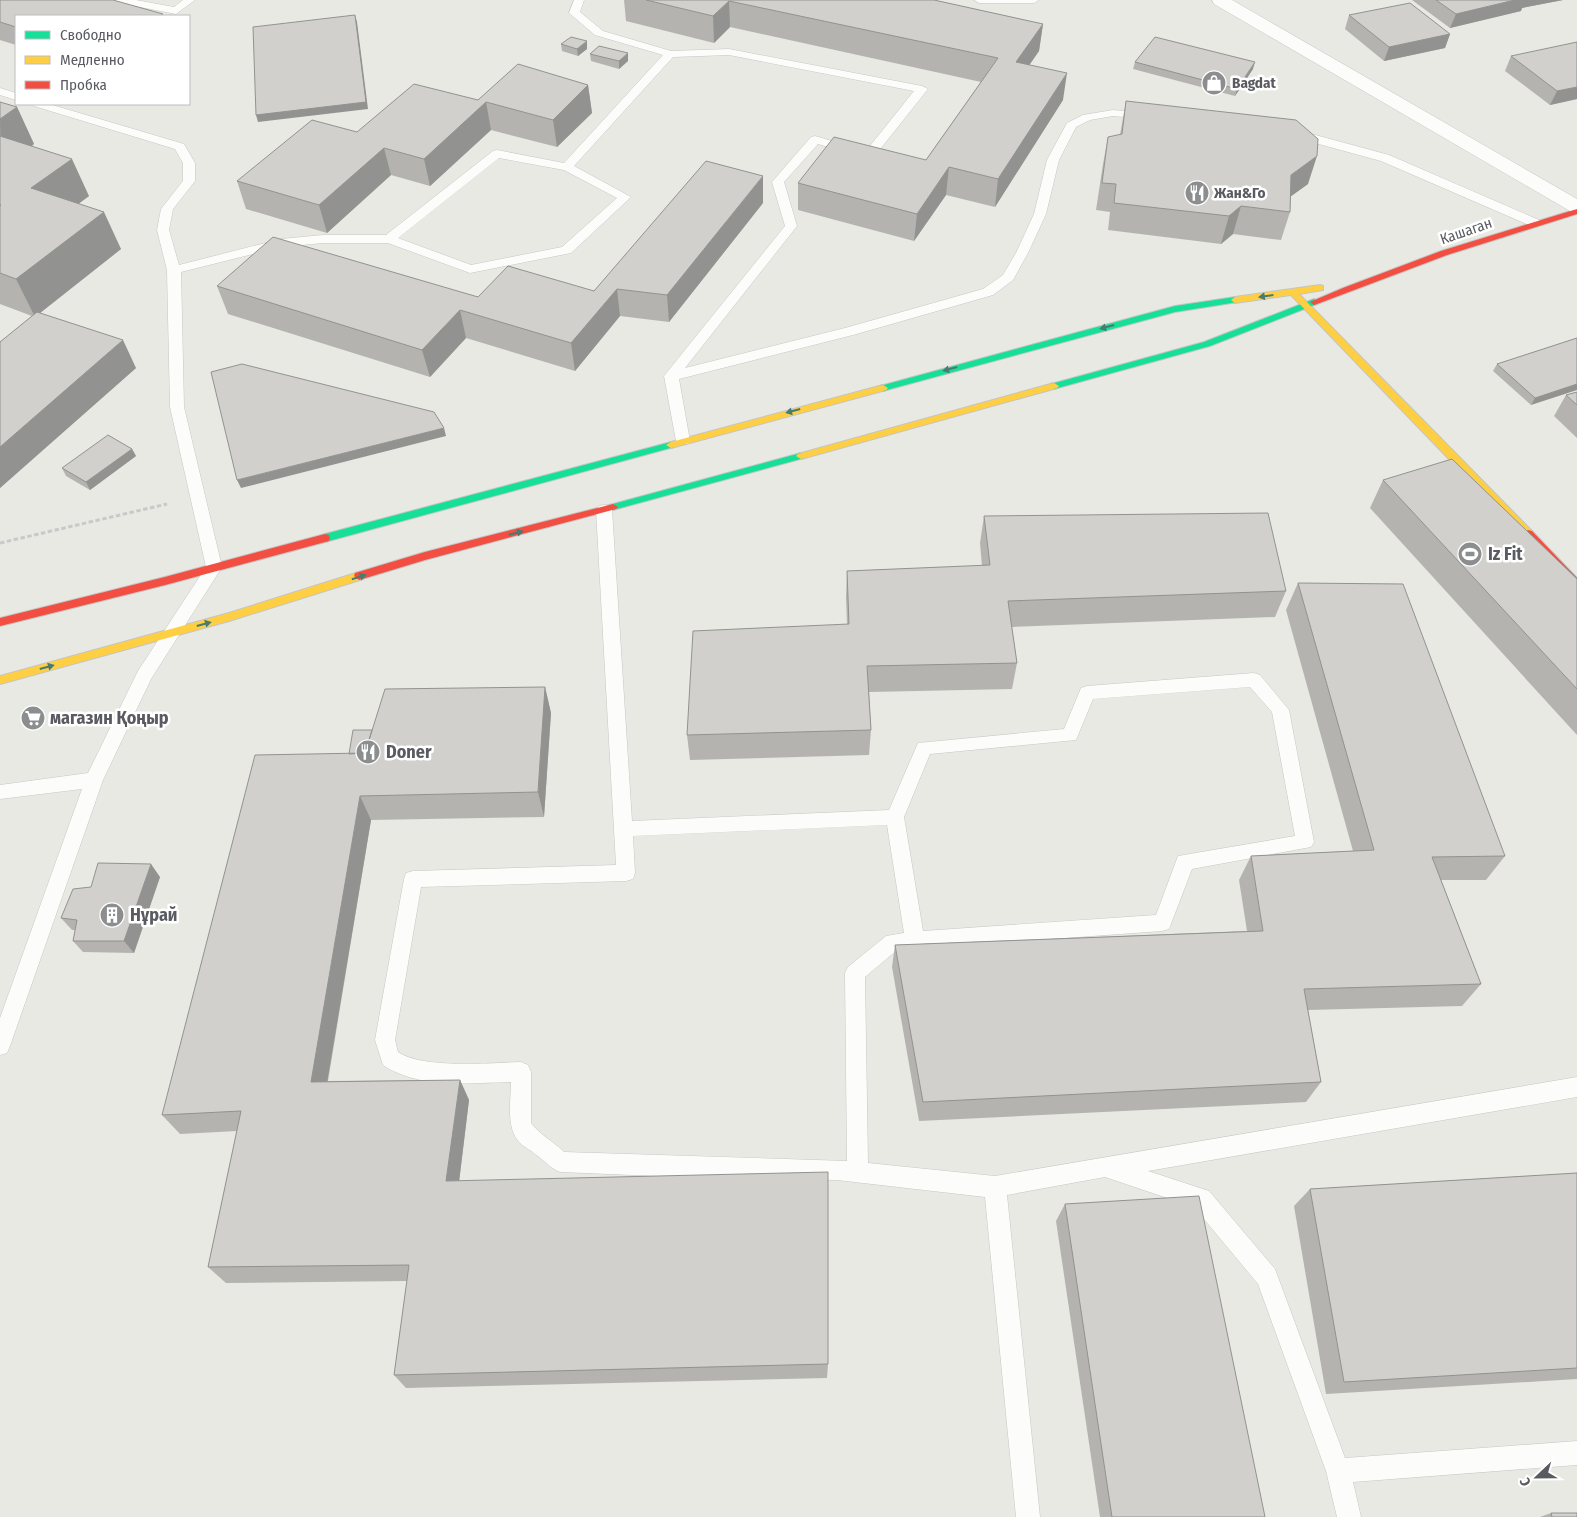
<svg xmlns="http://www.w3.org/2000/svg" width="1577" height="1517" viewBox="0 0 1577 1517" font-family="'Fira Sans Condensed',sans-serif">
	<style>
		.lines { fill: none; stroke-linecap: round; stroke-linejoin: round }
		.lane-casing { stroke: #c6c7c5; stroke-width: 1 }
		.street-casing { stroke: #c6c7c5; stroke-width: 1 }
		.fast-casing { stroke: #c4c5c4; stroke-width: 2 }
		.slow-casing { stroke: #c4c5c4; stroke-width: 2 }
		.jam-casing { stroke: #c4c5c4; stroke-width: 2 }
		.path { stroke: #c6cbc9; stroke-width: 3; stroke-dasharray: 4.5 2.5; stroke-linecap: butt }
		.lane { fill: #fcfcfb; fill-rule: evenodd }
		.street { fill: #fcfcfb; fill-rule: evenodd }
		.fast { fill: #16e098; fill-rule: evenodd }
		.slow { fill: #ffcf43; fill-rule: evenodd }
		.jam { fill: #f24e42; fill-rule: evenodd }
		.wall { fill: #b4b3b0 }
		.shaded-wall { fill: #929290 }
		.building { fill: #d1d0cd; stroke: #929290 }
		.oneway { fill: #487c6f }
		.labels { text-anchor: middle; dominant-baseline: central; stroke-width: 5; stroke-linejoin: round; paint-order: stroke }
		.far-poi-label { font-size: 15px; font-weight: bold; fill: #595b61; stroke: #fff; text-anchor: start }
		.far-street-label { font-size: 15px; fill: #595b61; stroke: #fff }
		.poi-label { font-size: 18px; font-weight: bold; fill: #595b61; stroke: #fff; text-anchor: start }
	</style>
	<rect width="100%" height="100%" fill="#e9e9e3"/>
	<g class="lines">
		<defs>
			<path id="lane" d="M114,0H136L174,7L183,0H195L176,14L119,3Z
				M574,0H584L580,12L603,31L671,51L729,49L922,86L928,89L873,158L869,159L818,144L784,182L797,226L685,368L845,328L983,289L1003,275L1016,253L1034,214L1047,160L1067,123L1083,115L1113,110L1147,113L1153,116L1147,119L1113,116L1090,120L1076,127L1059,160L1046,214L1028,253L1013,280L993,295L853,335L679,379L690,441L688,444H678L676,441L664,376L785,226L772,182L811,137L815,136L866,151L914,91L729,55L673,57L574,166L631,197L571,253L470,273L388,243H323L281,247L181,272L184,407L222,567L151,679L103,780L10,1046L7,1053L0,1055V1018L82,789L0,799V785L88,773L138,671L206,567L170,407L167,270L157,230L161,209L183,181V163L175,149L34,106L32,104H49L184,144L195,163V181L173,209L169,230L179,265L281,239L323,235H386L493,151L497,150L564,163L663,55L595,35L569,13ZM499,158L564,170L617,198L562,247L471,265L398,238Z
				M974,0H1039L1034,3H979Z
				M0,88L16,93V100L0,95Z
				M1297,130L1389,155L1539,220L1541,223L1535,227L1531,226L1381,161L1293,137L1291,134Z
				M604,505L609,506L612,510L632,821L889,810L918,743L1064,729L1081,688L1087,686L1254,673L1260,675L1289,710L1314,842L1311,847L1192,869L1169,929L1162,931L897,950L865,977L868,1163L995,1176L1577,1077V1097L1148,1171L1209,1191L1275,1269L1345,1458L1577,1441V1465L1353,1482L1361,1517H1337L1326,1471L1258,1284L1194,1207L1105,1177L1007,1195L1040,1517H1016L985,1197L837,1180L705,1178L560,1172C550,1168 544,1160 535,1154C531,1150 526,1148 522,1145C505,1131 511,1101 511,1082C470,1083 418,1089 383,1065L375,1040L404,879L406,873L413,871L616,865L596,510L599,506ZM1250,687L1272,712L1295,836L1178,856L1156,915L923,931L904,817L930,754L1076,740L1093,699ZM887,825L904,933L886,936L848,967L845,973L847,1161L564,1152C555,1143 538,1133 531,1123V1072L528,1065L521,1062C489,1063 423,1069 398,1052L395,1040L421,887L626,881L633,879L635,873L633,836Z"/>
			<path id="street" d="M1212,0H1232L1577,199V213L1570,211L1214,4Z"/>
			<path id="fast" d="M1235,297L1238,298V302L1175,312L883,391L878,388L880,386L1175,306Z
				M1314,299L1318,302L1317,304L1210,346L1054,389L1049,386L1051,384L1204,342Z
				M671,442L676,445L674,447L325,542L320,538L325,534Z
				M801,453L806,456L804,458L613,510L608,507L613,504Z"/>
			<path id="slow" d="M1320,285L1323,286V290L1299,294L1532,531L1533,534L1532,537H1524L1291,295L1235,303L1231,300L1235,297Z
				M1054,383L1059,386L1057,388L801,459L796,456L798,454Z
				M883,385L888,388L886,390L671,448L666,445L671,442Z
				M359,572L364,576L363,579L229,621L0,684V676L229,613Z"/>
			<path id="jam" d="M1577,209V214L1447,255L1317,304L1314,305L1310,302L1343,288L1441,251Z
				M613,504L618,507L616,509L425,560L359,580L354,576L355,573L425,552Z
				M1528,530L1532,531L1577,578V588L1573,587L1524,537L1523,534Z
				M325,534L329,535L330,538L329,541L165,585L0,626V618L165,577Z"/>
		</defs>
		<use href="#lane" class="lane-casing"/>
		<use href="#street" class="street-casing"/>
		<use href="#fast" class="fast-casing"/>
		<use href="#slow" class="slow-casing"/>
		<use href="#jam" class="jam-casing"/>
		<path class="path" d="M0,543L167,504"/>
		<use href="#lane" class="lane"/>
		<use href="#street" class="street"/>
		<use href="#fast" class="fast"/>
		<use href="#slow" class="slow"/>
		<use href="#jam" class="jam"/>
	</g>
	<path class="wall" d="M0,0L16,16V45L0,40Z
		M624,0H934L1043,24L1039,51L1029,65L1063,100L995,207L946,195L914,241L798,210V183L926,160L981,82L730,27L714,43L626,21Z
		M1412,0H1563L1522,8L1521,11L1450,28Z
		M1349,15L1450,34L1445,48L1384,61L1345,29Z
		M561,44L587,49L578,56L562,51Z
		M590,54L628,61L619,69L591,61Z
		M1511,56L1577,99L1550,105L1505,71Z
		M1135,62L1253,69L1235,96L1133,69Z
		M588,85L592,113L557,147L491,130L430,186L391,175L327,233L246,209L237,181L357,132L478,100Z
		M1126,101L1308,184L1291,196L1290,212L1281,240L1233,234L1221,244L1108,230L1110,212L1096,210L1103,164L1108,137L1120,135Z
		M0,102L17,107L34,144L32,146L89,196L79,203L121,249L40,313L136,368L0,488V342L32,316L0,304Z
		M763,203L669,322L620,316L575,371L466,338L430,377L228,314L217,286L478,297L594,291Z
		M1577,338L1531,405L1493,371L1497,364Z
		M1577,392V438L1554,416L1566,395Z
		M132,449L136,456L90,490L66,476L62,468Z
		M1383,480L1577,579V735L1370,508Z
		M984,516L1286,591L1275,617L1012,627L1017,663L1012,689L869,692L871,730L869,755L690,760L687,735L847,624L846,597L847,571L982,566L980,543Z
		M1298,583L1505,856L1486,880H1441L1481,984L1462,1006L1308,1010L1321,1082L1306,1102L919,1121L892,967L895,945L1247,931L1239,880L1251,856L1353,851L1286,610Z
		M545,687L551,713L544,817L371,820L328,1081L460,1080L469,1100L459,1181L828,1364L827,1378L406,1388L394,1375L407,1281L226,1283L208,1267L237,1131L180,1134L162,1115L349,754L372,730Z
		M160,877L134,953L83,952L73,941L75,930H72L61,918L91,887Z
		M1577,1173V1379L1326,1394L1294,1206L1310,1189Z
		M1065,1204L1265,1517H1100L1056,1221Z
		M1551,1513L1577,1517H1540Z"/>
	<path class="shaded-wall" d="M1515,0H1563L1522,8L1521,11L1450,28L1456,14Z
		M729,1L730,27L714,43L713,16Z
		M355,15L357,22L368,109L258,122L256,115Z
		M1043,24L1039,51L1013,89L1016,62Z
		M1450,34L1445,48L1384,61L1389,47Z
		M587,41V49L578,56L577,49Z
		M628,53V61L619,69V61Z
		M1255,62L1253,69L1235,96L1237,89Z
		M1067,73L1063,100L995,207L998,179Z
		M588,85L592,113L557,147L553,120Z
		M1577,87V99L1550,105L1557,91Z
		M486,102L491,130L430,186L424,159Z
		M17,107L34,144L1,168L0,119Z
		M384,148L391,175L327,233L319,205Z
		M1317,156L1308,184L1283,202L1291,175Z
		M72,159L89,196L49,226L31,188Z
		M949,167L946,195L914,241L917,214Z
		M763,176V203L669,322L667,295Z
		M1241,206L1233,234L1221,244L1229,216Z
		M104,212L121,249L35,317L16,279Z
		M617,289L620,316L575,371L571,343Z
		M460,310L466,338L430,377L422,350Z
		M123,340L136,368L0,488V447Z
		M1577,384V390L1531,405L1535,398Z
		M444,428L446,436L241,488L237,480Z
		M132,449L136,456L90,490L86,482Z
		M545,687L551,713L544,817L538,792Z
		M360,796L371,820L324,1101L311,1082Z
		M151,864L160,877L134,953L124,941Z
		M460,1080L469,1100L457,1199L446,1181Z"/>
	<path class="building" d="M0,0H113L163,14L160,16H16V27L0,22Z
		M646,0H934L1043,24L1016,62L1067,73L998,179L949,167L917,214L798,183L834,137L926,160L998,58L729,1L713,16Z
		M1436,0H1515L1456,14Z
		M1410,3L1450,34L1389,47L1349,15Z
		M355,15L366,102L256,115L253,27Z
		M571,37L587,41L577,49L561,44Z
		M1155,37L1255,62L1237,89L1135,62Z
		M1577,42V87L1557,91L1511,56Z
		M599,46L628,53L619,61L590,54Z
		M518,64L588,85L553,120L486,102L424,159L384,148L319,205L237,181L312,120L357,132L414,84L478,100Z
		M1126,101L1296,120L1318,139L1317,156L1291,175L1290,212L1241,206L1229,216L1114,203L1116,184L1102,183L1108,137L1122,134Z
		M0,102L17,107L0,119Z
		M0,136L72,159L31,188L104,212L16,279L0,273V206L1,205H0Z
		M706,161L763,176L667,295L617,289L571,343L460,310L422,350L217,286L273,237L478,297L508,266L594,291Z
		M37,312L123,340L0,447V342Z
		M1577,338V384L1535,398L1497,364Z
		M242,364L434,412L444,428L237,480L211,372Z
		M1577,392V405L1566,395Z
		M108,435L132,449L86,482L62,468Z
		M1452,459L1577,579V689L1383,480Z
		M1268,513L1286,591L1008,601L1017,663L867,666L871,730L687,735L693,631L849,624L847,571L990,565L984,516Z
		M1298,583L1403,584L1505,856L1432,857L1481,984L1304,989L1321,1082L923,1102L895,945L1263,931L1251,856L1374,850Z
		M545,687L538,792L360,796L311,1082L460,1080L446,1181L828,1172V1364L394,1375L409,1265L208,1267L241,1111L162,1115L255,755L365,753L385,689Z
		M353,730H372L365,753L349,754Z
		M98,863L151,864L124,941H73L77,920L61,918L73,889L91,887Z
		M1577,1173V1368L1344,1382L1310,1189Z
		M1199,1196L1265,1517H1112L1065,1204Z
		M1551,1513H1577V1517H1552Z"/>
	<defs><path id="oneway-solid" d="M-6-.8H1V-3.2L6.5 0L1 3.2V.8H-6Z" transform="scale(1.25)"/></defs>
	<g class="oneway">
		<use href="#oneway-solid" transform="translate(1266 296) rotate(172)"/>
		<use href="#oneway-solid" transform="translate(1107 327) rotate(165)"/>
		<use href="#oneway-solid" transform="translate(950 369) rotate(165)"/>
		<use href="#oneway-solid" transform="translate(793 411) rotate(165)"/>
		<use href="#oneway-solid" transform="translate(516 533) rotate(-14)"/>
		<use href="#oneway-solid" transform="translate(359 577) rotate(-17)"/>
		<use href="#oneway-solid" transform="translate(204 624) rotate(-15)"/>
		<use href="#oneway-solid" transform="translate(47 667) rotate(-15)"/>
	</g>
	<defs>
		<symbol id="shop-disc" viewBox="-11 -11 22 22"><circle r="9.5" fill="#8b8d8e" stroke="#fff"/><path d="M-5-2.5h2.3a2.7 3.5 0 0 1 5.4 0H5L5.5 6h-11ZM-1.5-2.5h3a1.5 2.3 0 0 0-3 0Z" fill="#fff"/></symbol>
		<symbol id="restaurant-disc" viewBox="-11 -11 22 22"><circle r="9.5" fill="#8b8d8e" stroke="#fff"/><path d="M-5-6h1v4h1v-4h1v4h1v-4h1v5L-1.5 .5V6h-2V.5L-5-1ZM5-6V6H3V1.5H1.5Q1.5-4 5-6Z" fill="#fff"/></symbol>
		<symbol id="stadium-disc" viewBox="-11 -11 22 22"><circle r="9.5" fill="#8b8d8e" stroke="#fff"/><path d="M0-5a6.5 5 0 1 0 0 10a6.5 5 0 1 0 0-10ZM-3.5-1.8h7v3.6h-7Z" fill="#fff"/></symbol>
		<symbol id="supermarket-disc" viewBox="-11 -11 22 22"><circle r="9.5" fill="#8b8d8e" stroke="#fff"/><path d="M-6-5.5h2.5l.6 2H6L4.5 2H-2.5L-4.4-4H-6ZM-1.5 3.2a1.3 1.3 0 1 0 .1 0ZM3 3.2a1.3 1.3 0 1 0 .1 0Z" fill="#fff"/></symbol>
		<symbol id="building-disc" viewBox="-11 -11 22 22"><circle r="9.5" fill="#8b8d8e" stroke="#fff"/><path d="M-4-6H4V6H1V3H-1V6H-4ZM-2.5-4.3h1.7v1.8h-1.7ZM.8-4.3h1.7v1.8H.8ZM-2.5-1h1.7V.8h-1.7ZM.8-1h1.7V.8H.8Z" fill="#fff"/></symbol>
	</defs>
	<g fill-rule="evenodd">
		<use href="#shop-disc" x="1200" y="69" width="28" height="28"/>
		<use href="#restaurant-disc" x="1183" y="179" width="28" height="28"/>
		<use href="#stadium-disc" x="1456" y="540" width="28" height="28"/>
		<use href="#supermarket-disc" x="19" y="704" width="28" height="28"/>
		<use href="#restaurant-disc" x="354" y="738" width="28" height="28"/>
		<use href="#building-disc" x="98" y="901" width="28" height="28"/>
	</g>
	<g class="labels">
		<g class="far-poi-label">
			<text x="1232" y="83">Bagdat</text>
			<text x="1214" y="193">Жан&amp;Го</text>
		</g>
		<g class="far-street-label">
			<text transform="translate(1466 231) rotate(-19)">Кашаган</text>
		</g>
		<g class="poi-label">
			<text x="1488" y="554">Iz Fit</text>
			<text x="50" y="718">магазин Қоңыр</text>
			<text x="386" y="752">Doner</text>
			<text x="130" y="915">Нұрай</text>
		</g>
	</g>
	<rect x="15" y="15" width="175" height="90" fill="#ffffff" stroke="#bdbdc0"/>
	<rect x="25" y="31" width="25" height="8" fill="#16e098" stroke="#bdbdc0"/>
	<text x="60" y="40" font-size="15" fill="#595b61">Свободно</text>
	<rect x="25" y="56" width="25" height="8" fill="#ffcf43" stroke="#bdbdc0"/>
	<text x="60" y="65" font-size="15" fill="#595b61">Медленно</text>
	<rect x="25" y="81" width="25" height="8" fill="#f24e42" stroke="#bdbdc0"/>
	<text x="60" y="90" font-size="15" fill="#595b61">Пробка</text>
	<g transform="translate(1537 1477) rotate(248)" stroke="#ffffff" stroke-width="4" paint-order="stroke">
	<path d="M0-4L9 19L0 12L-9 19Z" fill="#595b61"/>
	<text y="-8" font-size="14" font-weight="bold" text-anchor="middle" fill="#595b61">С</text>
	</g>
</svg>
